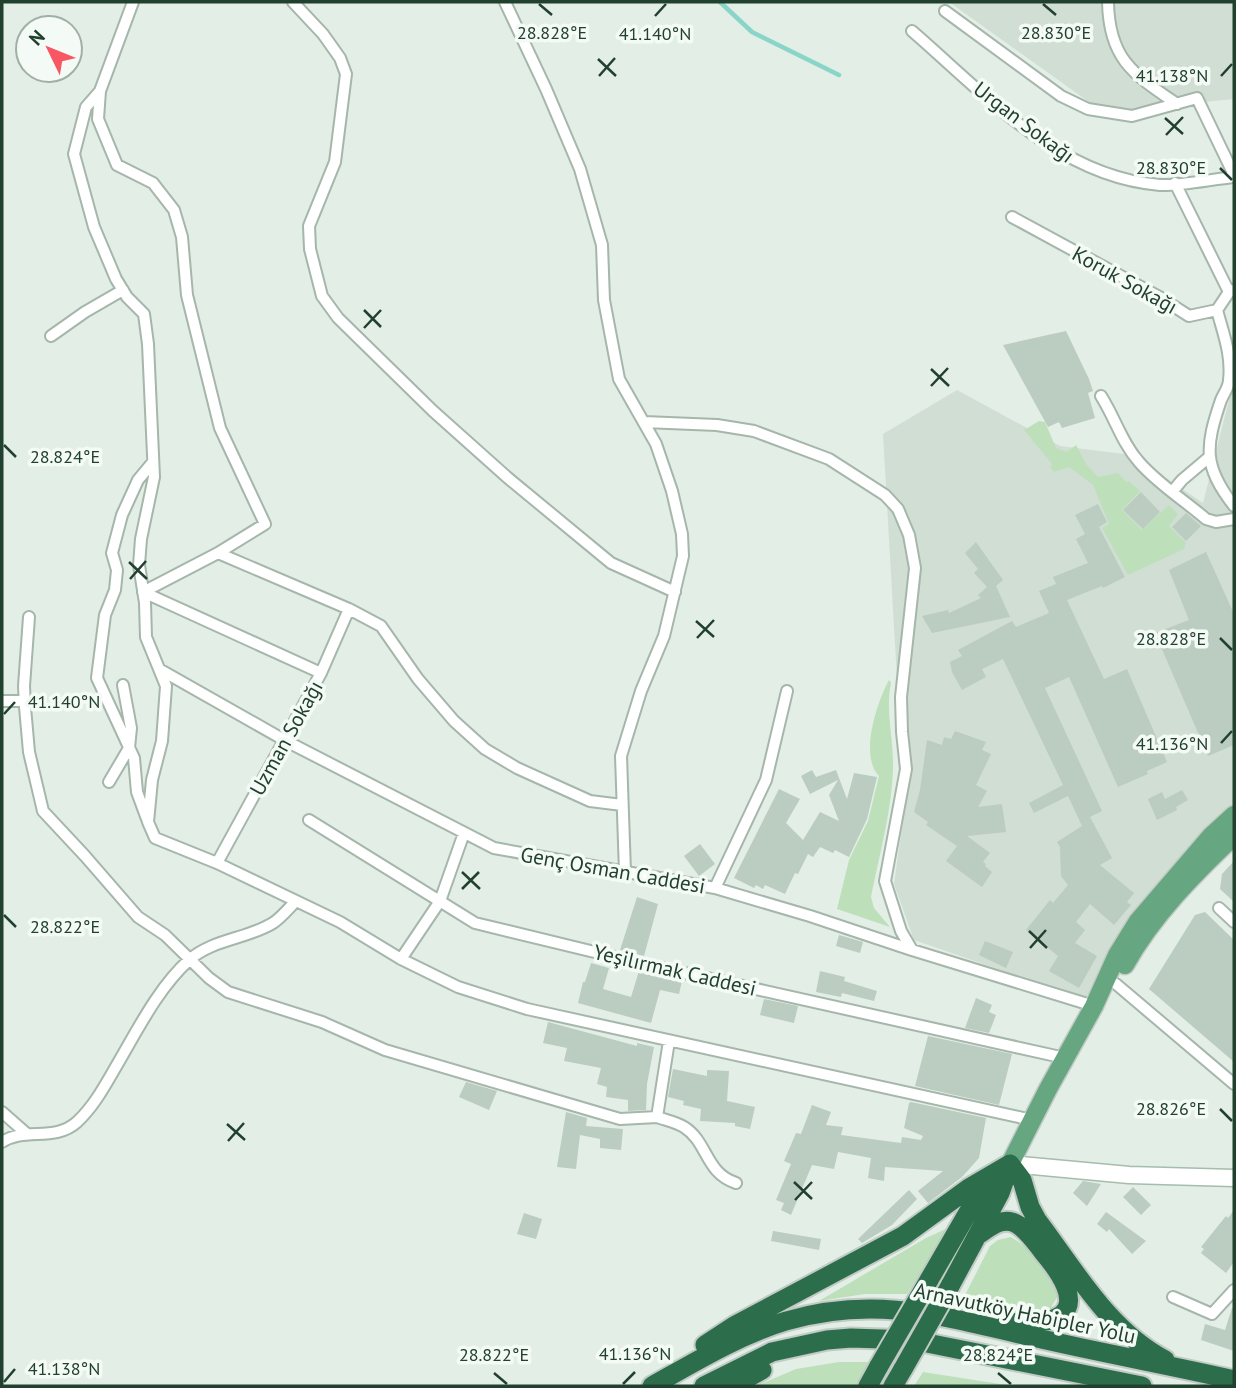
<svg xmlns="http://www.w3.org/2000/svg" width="1236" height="1388" viewBox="0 0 1236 1388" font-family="'PT Sans',sans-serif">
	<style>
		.built { fill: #d1ded4 }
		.grass { fill: #bde0bb }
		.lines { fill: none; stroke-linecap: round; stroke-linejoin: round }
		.stream { stroke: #89d5c8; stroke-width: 4.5 }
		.building { fill: #bbccc0 }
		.street-casing { stroke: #a5b6ab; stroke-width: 14 }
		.secondary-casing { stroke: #a4bdac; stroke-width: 19 }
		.primary-casing { stroke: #c1cac4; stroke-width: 21 }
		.highway-casing { stroke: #c1cac4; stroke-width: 23 }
		.street { stroke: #fff; stroke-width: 10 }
		.secondary { stroke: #fff; stroke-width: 16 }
		.primary { stroke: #66a680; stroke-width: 18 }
		.highway { stroke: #2c6e4b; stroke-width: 19 }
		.highway-bridge-casing { stroke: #c1cac4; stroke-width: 23; stroke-linecap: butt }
		.highway-bridge { stroke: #2c6e4b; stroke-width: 19 }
		.ticks { fill: none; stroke: #22402e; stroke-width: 2.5 }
		.labels { text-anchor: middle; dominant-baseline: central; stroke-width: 7; stroke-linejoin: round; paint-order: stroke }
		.street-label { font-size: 21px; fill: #22402e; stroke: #f4faf5 }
		.ticks-label { font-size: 18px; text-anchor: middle; fill: #22402e; stroke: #f4faf5; stroke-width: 7; stroke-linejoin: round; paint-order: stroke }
	</style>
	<rect width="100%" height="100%" fill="#e3eee6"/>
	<path class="built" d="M949,2H1234V99L1103,112Z
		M1234,380V807L1124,930L1085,999L914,940L894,884L911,764L897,679L883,434L957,390L1060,446L1132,455L1203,503Z"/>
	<path class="grass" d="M1039,421L1045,422L1056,448L1067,452L1076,445L1086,464L1098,477L1118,473L1126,482L1129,481L1140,491L1122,510L1142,530L1169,505L1178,514L1169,526L1186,543L1184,549L1128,575L1102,528L1109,524L1093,485L1069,467L1054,472L1050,467L1052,464L1024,430Z
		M889,680L891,683C885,711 894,739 893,769C892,809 879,857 871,897L874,908L890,927L837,909L849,860L868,821L879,776C859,756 877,702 889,680Z
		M948,1228L907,1294H865L819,1301L926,1238Z
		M1011,1237C1032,1249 1050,1271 1059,1294L1049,1311L1039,1315L963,1299L990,1246L998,1240Z
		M839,1362H870L857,1386H756L796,1369Z
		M923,1372L1013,1386H914Z"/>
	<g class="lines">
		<path class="stream" d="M720,2L752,32L839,75"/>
	</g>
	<path class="building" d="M1066,331L1089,379L1093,391L1088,393L1095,418L1062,428L1059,422L1048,427L1003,345Z
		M1141,492L1160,512L1143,529L1123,510Z
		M1098,504L1107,522L1099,527L1125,577L1103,588L1102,586L1067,600L1104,679L1127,669L1167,762L1147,771L1148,774L1118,787L1069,677L1045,688L1102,811L1090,817L1112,858L1100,865L1134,893L1127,902L1131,905L1114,925L1090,904L1076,922L1085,930L1075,943L1097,956L1079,988L1049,971L1058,956L1026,930L1050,900L1053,903L1068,885L1061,876L1060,847L1057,842L1082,826L1068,796L1034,813L1029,803L1063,785L1003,659L982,669L986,677L962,690L952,672L950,662L962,656L958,650L1012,621L1016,627L1049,613L1039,591L1056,584L1053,577L1088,563L1076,539L1085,534L1075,515Z
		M1186,513L1201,526L1186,541L1172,527Z
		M976,542L1003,580L996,586L1010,617L932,633L922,616L948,610L949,613L981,598L978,595L987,587L974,573L978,569L965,553Z
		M1206,552L1234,614V745L1208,756L1155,633L1189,620L1169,570Z
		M955,731L986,742L982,750L991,754L976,785L987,791L978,807L1002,804L1006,832L967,836L990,853L983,862L986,864L985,866L992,872L982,887L946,861L957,846L926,825L928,822L914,812L920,790L927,740L942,745L944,737L951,739Z
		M812,770L816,777L836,770L847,799L854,773L877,777L867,819L849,857L835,850L833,853L820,847L813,857L808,854L798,874L795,873L785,894L765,885L763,889L756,885L754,888L734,878L779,789L800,799L786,823L803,840L820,812L839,821L829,795L838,780L810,794L801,776Z
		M1182,790L1188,800L1176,807L1177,810L1157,820L1148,799L1162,792L1165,799Z
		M700,844L715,864L699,876L684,856Z
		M1234,861V902L1220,889L1222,874Z
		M637,897L658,904L644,956L620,950Z
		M1205,912L1234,940V1062L1149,989L1195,915Z
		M839,935L863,942L860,953L836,946Z
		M985,941L1013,952L1006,968L979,955Z
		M591,963L609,968L603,989L631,997L639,971L682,981L679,994L660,990L651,1023L578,1003L583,982H585Z
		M820,971L845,977L844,981L877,991L874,1001L842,993L841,997L816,992Z
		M976,998L992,1005L989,1012L996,1015L989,1033L965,1028Z
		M764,999L798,1006L794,1023L760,1015Z
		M548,1022L637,1046V1043L654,1047L647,1084L646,1110L628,1111V1100L606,1097L607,1087L597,1084L601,1068L564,1061L567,1048L543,1043Z
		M928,1036L1012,1054L999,1105L915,1086Z
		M673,1069L707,1076V1070L729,1071L727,1101L755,1107L750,1129L735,1126V1123L700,1121L701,1109L683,1105L684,1101L668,1097Z
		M466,1082L497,1091L489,1110L459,1097Z
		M911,1102L986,1118L979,1158L962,1177L928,1203L918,1191L943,1171L885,1167L884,1181L868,1178L871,1158L838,1152L834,1169L812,1165L791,1215L781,1210L784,1203L776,1200L791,1164L784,1161L796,1133L801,1134L812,1105L831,1112L826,1125L843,1127L841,1135L901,1143L902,1137L921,1140L923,1136L904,1128L909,1103Z
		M566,1112L587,1118L586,1126L623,1129L621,1150L600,1148V1139L580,1135L576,1169L557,1167Z
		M1083,1181L1101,1184L1087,1206L1073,1193Z
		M1133,1187L1151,1205L1141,1215L1123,1197Z
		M909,1190L917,1199L892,1225L862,1243L858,1239Z
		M1234,1210V1262L1226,1273L1201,1253L1204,1249L1201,1247L1226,1216L1228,1218Z
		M1106,1212L1146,1241L1132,1254L1109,1229L1107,1232L1097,1224Z
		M524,1213L542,1219L536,1239L517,1234Z
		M773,1231L821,1239L819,1250L771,1241Z
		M1232,1308H1234V1351L1201,1340L1205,1324L1225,1330Z"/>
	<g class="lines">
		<defs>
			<path id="street" d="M133,2L100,91L86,107L74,154L94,227L116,279L127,297L144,314L148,344L154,477L141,539L139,565L145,603L146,637L166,686L162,741L152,780L148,822L155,838L217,863L340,922L401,959L458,987L527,1009L1032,1120
				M293,2L323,34L340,58L346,74L335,162L309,226L310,249L322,296L338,318L433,411L508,478L611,563L675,592
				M505,2L546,89L580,169L602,245L604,300L619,379L656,444L672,491L682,534L683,556L664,636L641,691L621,756L625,872
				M1108,2C1109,59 1133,74 1177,104
				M945,11L1061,96L1088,109L1132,116L1197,98L1234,175
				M912,31C985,94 1058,177 1160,185C1180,186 1213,179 1234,177
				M100,91L98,119L117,165L153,183L174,210L182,237L187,295L220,428L265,524L218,553L143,592
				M1175,183L1229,292
				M1012,217L1161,298L1189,316L1217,310L1229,292L1234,290
				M1217,310C1223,333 1232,355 1229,380C1229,387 1224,393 1221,400C1205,447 1203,466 1234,506
				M51,336L85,312L123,290
				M1101,396C1115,418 1122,443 1139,462C1158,484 1184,500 1206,519L1216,522L1234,519
				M644,422L717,425L754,431L829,459L885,495L898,509L909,535L915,568L901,697L902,732L906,769L885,881L901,931L912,950
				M1172,492L1182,480L1208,458
				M218,553L349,609L381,626L418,679L454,721L485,749L517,768L590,801L622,805
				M143,592L321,673
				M29,617L24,686L25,707L29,752L43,811L85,856L138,917L165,935L209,978L228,992L322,1022L385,1050L620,1119L657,1117L669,1041
				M159,669L286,741L494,848L715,888L810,916L912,950L1094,1006
				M2,701H25
				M109,782L129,748L131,728L123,685
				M147,819L137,792L134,758L97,678L105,615L115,590L117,570L112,553L122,515L138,480L153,462
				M309,820L475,923L644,964L1065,1058
				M217,863L321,673L349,609
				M715,888L766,780L787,691
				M1219,908L1234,922
				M401,959L440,901L464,833
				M1116,984L1234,1084
				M2,1112L27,1134
				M657,1117C665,1120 676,1122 684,1127C708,1142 705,1173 736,1183
				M2,1142C25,1127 55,1142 77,1122C93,1107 103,1089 114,1070C136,1033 157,989 189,960C213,939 247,939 273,923C281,918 289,908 296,901
				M1173,1297L1212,1314L1234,1290"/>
			<path id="secondary" d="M1010,1164L1129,1175L1234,1178"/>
			<path id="primary" d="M1125,965C1152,916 1194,874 1234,836
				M1010,1164L1048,1089L1094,1006L1117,955L1138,921L1210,837L1234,815"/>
			<path id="highway" d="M1010,1164L1022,1180L1030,1207L1037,1220C1075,1270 1108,1330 1165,1360
				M978,1235C988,1229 999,1218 1012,1222C1025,1226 1035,1242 1043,1252C1087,1304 1074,1328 1007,1322
				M929,1280L977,1197L992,1182
				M950,1286L1000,1193L1009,1168
				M705,1345L734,1326L903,1236L969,1188L1010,1164
				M652,1386C695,1362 739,1335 786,1321C879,1294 947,1318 1037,1338C1102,1353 1168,1365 1234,1380
				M704,1386L772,1352L827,1340L851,1338L912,1340L1142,1386
				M733,1386L762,1370
				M868,1386L879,1366
				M893,1386L903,1369"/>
		</defs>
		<use href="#street" class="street-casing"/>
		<use href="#secondary" class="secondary-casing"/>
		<use href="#primary" class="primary-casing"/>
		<use href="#highway" class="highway-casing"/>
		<use href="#street" class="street"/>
		<use href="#secondary" class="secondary"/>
		<use href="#primary" class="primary"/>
		<use href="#highway" class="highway"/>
		<defs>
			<path id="highway-bridge" d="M879,1366L929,1280
				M903,1369L950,1286"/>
		</defs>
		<use href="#highway-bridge" class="highway-bridge-casing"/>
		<use href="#highway-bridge" class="highway-bridge"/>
	</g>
	<path class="ticks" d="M539,4L552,15M1043,4L1056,15M655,16L666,4M598,59L616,76M599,76L615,58M1221,76L1232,64M1165,118L1183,134M1166,135L1183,117M1220,168L1232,180M364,310L381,327M364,328L381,310M931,369L949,386M931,386L948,368M4,445L16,457M129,562L147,579M130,579L146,561M696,621L714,637M697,638L714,620M1220,638L1232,650M4,714L15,702M1221,743L1232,731M462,872L480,889M462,889L479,872M4,915L16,927M1029,931L1047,948M1030,948L1046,930M1220,1109L1232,1121M227,1124L245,1140M228,1141L244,1123M794,1182L812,1199M795,1200L812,1182M494,1373L507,1384M998,1373L1011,1384M4,1382L15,1369M623,1384L635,1372"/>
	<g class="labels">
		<g class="street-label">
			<text transform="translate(1024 122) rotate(37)">Urgan Sokağı</text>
			<text transform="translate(1125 280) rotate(29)">Koruk Sokağı</text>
			<text transform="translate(286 738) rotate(-61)">Uzman Sokağı</text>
			<text transform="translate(613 870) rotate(10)">Genç Osman Caddesi</text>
			<text transform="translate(675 970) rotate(13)">Yeşilırmak Caddesi</text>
			<text transform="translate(1025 1313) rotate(12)">Arnavutköy Habipler Yolu</text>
		</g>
	</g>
	<g class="ticks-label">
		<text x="552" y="39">28.828°E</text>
		<text x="1056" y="39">28.830°E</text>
		<text x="655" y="40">41.140°N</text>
		<text x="1172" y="82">41.138°N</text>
		<text x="1171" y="174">28.830°E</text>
		<text x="65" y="463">28.824°E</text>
		<text x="1171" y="645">28.828°E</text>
		<text x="64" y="708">41.140°N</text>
		<text x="1172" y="750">41.136°N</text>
		<text x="65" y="933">28.822°E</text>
		<text x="1171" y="1115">28.826°E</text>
		<text x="635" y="1360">41.136°N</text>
		<text x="494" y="1361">28.822°E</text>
		<text x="998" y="1361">28.824°E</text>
		<text x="64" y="1375">41.138°N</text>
	</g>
	<rect width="1236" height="1388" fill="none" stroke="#22402e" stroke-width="7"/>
	<g transform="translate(49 49) rotate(313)"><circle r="33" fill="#f4faf5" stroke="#a0b0a5" stroke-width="2"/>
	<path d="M0-5L12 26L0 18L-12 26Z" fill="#f95663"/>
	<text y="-10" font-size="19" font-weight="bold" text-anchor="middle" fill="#22402e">N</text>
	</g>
</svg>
